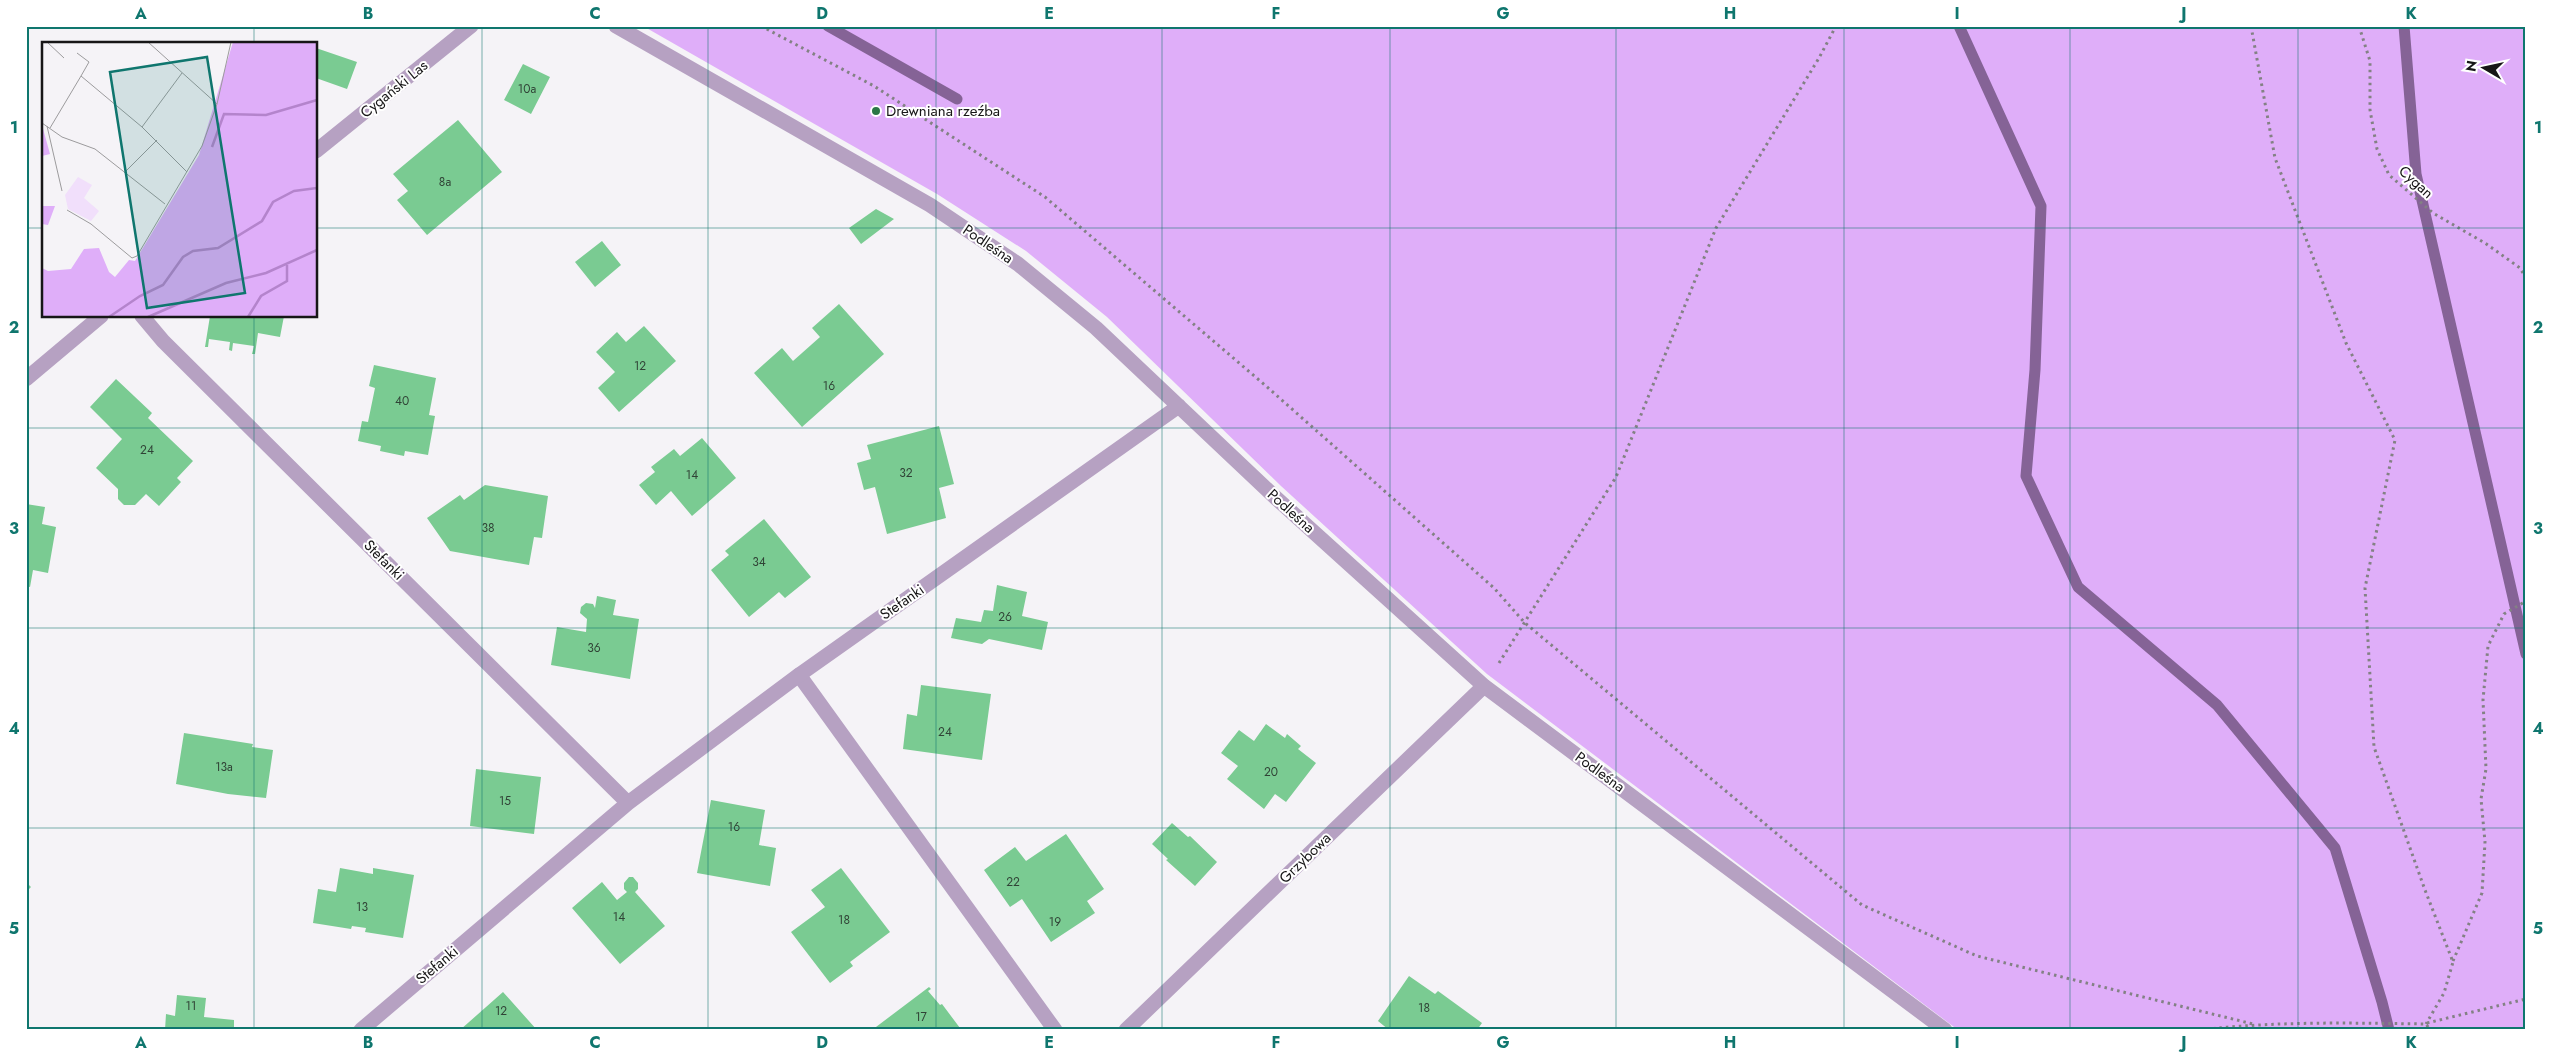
<svg xmlns="http://www.w3.org/2000/svg" width="2552" height="1056" viewBox="0 0 2552 1056" font-family="Jost,sans-serif">
	<style>
		.forest { fill: #dfaef9 }
		.lines { fill: none; stroke-linecap: round; stroke-linejoin: round }
		.stream { stroke: #856396; stroke-width: 11 }
		.building { fill: #7acb92 }
		.path { stroke: #838184; stroke-width: 3; stroke-dasharray: 2.5 4; stroke-linecap: butt }
		.lane { stroke: #b6a1c2; stroke-width: 15 }
		.street { stroke: #b6a1c2; stroke-width: 15 }
		.grid { fill: none; stroke: #0f766e; stroke-width: 1; stroke-opacity: 0.55 }
		.poi-dot { fill: #2b7746; stroke: #fff; stroke-width: 2 }
		.labels { text-anchor: middle; dominant-baseline: central; stroke-width: 4; stroke-linejoin: round; paint-order: stroke }
		.number-label { font-size: 12px; fill: #304336 }
		.street-label { font-size: 15px; fill: #171617; stroke: #fff }
		.poi-label { font-size: 15px; fill: #171617; stroke: #fff; text-anchor: start }
		.inset-river { fill: none; stroke: #b484cc; stroke-width: 2.5 }
		.inset-road { fill: none; stroke: #9c9b9d; stroke-width: 1 }
		.view { fill: #0f766e; fill-opacity: 0.15; stroke: #0f766e; stroke-width: 2.5 }
		.inset-edge { fill: none; stroke: #171617; stroke-width: 2.5 }
		.neatline { fill: none; stroke: #0f766e; stroke-width: 2 }
		.grid-label { font-size: 16px; text-anchor: middle; font-weight: bold; fill: #0f766e }
	</style>
	<rect width="100%" height="100%" fill="#f5f3f7"/>
	<path class="forest" d="M643,26H2526V1030H1958L1487,674L1281,486L1107,317L1026,251L937,194Z"/>
	<g class="lines">
		<path class="stream" d="M828,26L957,99
			M1959,26L2041,206L2035,370L2026,476L2078,587L2217,705L2335,848L2382,1002L2389,1030
			M2404,26L2416,174L2526,654"/>
	</g>
	<path class="building" d="M316,48L357,62L347,89L316,78Z
		M523,64L550,77L531,114L504,100Z
		M458,120L502,172L427,235L397,200L408,191L393,174Z
		M876,209L894,219L861,244L849,228Z
		M602,241L621,265L595,287L575,262Z
		M839,304L884,354L802,427L754,373L782,348L793,361L820,337L812,328Z
		M210,316H284L280,337L258,333L255,354H252L254,346L233,343L232,351L229,350L230,342L209,339L208,347H205Z
		M644,326L676,361L619,412L598,388L615,372L596,352L617,332L626,342Z
		M374,365L436,378L429,415L435,416L428,455L405,451L404,456L380,451L381,446L358,441L362,421L368,422L375,388L369,386Z
		M116,379L152,413L148,418L193,461L177,478L181,482L159,506L146,494L135,505H124L118,499V489L96,468L122,439L90,407Z
		M939,426L954,484L939,488L946,518L887,534L875,487L864,490L857,463L871,459L867,445Z
		M702,438L736,478L692,516L671,491L656,505L639,485L655,472L651,467L674,449L680,456Z
		M485,485L548,496L542,538L534,537L529,565L450,551L427,518L460,495L464,500Z
		M26,504L45,507L42,524L56,527L48,573L33,570L30,587L26,586Z
		M764,519L811,577L785,598L779,592L749,617L711,570L729,555L725,551Z
		M997,585L1027,592L1022,616L1048,622L1042,650L989,639L982,644L951,638L956,618L981,622L984,610L993,611Z
		M597,596L616,600L613,615L639,619L630,679L551,665L557,627L586,632L587,619L580,613L581,607L586,603L593,604L595,608Z
		M921,685L991,694L982,760L903,749L907,714L917,716Z
		M1266,724L1285,738L1287,734L1301,746L1298,749L1316,763L1286,802L1275,794L1264,809L1227,779L1238,766L1221,753L1239,730L1254,741Z
		M184,733L253,744L252,747L273,750L266,798L228,794L176,784Z
		M476,769L541,777L534,834L470,826Z
		M711,800L765,810L759,845L776,848L770,886L697,873Z
		M1172,823L1188,837L1190,836L1217,862L1195,886L1166,860L1168,859L1152,844Z
		M1066,834L1104,889L1087,901L1095,913L1051,942L1022,899L1010,907L984,870L1015,847L1026,861Z
		M340,868L373,874V868L414,875L403,938L365,932L366,928L352,926L351,929L313,923L318,889L336,892Z
		M841,868L890,932L850,962L853,966L830,983L791,932L825,907L811,890Z
		M629,877H633L638,883V889L635,892L665,926L620,964L572,908L602,882L617,900L627,892L624,889V883Z
		M26,882L31,887L26,892Z
		M1409,976L1435,994L1438,991L1482,1023L1477,1030H1389L1378,1021Z
		M929,987L931,989L928,991L940,1005L942,1004L960,1028L958,1030H872Z
		M503,992L537,1030H460Z
		M177,995L206,998L204,1017L234,1020V1030H165L166,1014L175,1016Z"/>
	<g class="lines">
		<path class="path" d="M761,26L874,86L1045,197L1266,386L1494,588L1525,623L1862,905L1977,956L2253,1024
			M2251,26L2275,158L2346,343L2395,440L2365,588L2374,747L2425,890L2453,962L2444,993L2426,1024
			M2359,26L2370,61V110L2377,149L2389,175L2433,213L2485,243L2520,268L2526,278
			M1499,663L1616,477L1716,228L1819,58L1836,26
			M2453,961L2482,893L2485,842L2481,799L2486,769L2483,700L2488,646L2504,614L2526,601
			M2427,1023L2526,999
			M2200,1030C2275,1021 2350,1023 2426,1024L2430,1030"/>
		<path class="lane" d="M799,675L1055,1030"/>
		<path class="street" d="M616,26L930,205L1018,264L1096,328L1276,498L1484,686L1945,1030
			M316,151L471,26
			M142,316L163,341L628,803
			M26,379L101,316
			M361,1030L628,803L799,675L1179,406
			M1126,1030L1484,686"/>
	</g>
	<path class="grid" d="M254,26V44M482,26V1030M708,26V1030M936,26V1030M1162,26V1030M1390,26V1030M1616,26V1030M1844,26V1030M2070,26V1030M2298,26V1030M26,228H44M316,228H2526M254,316V1030M26,428H2526M26,628H2526M26,828H2526"/>
	<circle class="poi-dot" cx="876" cy="111" r="5"/>
	<g class="labels">
		<g class="number-label">
			<text x="527" y="89">10a</text>
			<text x="445" y="182">8a</text>
			<text x="640" y="366">12</text>
			<text x="829" y="386">16</text>
			<text x="402" y="401">40</text>
			<text x="147" y="450">24</text>
			<text x="906" y="473">32</text>
			<text x="692" y="475">14</text>
			<text x="488" y="528">38</text>
			<text x="759" y="562">34</text>
			<text x="1005" y="617">26</text>
			<text x="594" y="648">36</text>
			<text x="945" y="732">24</text>
			<text x="224" y="767">13a</text>
			<text x="1271" y="772">20</text>
			<text x="505" y="801">15</text>
			<text x="734" y="827">16</text>
			<text x="1013" y="882">22</text>
			<text x="362" y="907">13</text>
			<text x="619" y="917">14</text>
			<text x="844" y="920">18</text>
			<text x="1055" y="922">19</text>
			<text x="191" y="1006">11</text>
			<text x="1424" y="1008">18</text>
			<text x="501" y="1011">12</text>
			<text x="921" y="1017">17</text>
		</g>
		<g class="street-label">
			<text transform="translate(394 89) rotate(-39)">Cygański Las</text>
			<text transform="translate(2416 182) rotate(42)">Cygan</text>
			<text transform="translate(988 244) rotate(34)">Podleśna</text>
			<text transform="translate(1291 511) rotate(42)">Podleśna</text>
			<text transform="translate(384 560) rotate(45)">Stefanki</text>
			<text transform="translate(902 602) rotate(-35)">Stefanki</text>
			<text transform="translate(1600 772) rotate(36)">Podleśna</text>
			<text transform="translate(1305 858) rotate(-44)">Grzybowa</text>
			<text transform="translate(437 965) rotate(-40)">Stefanki</text>
		</g>
		<g class="poi-label">
			<text x="886" y="111">Drewniana rzeźba</text>
		</g>
	</g>
	<g transform="translate(42 42)">
		<rect width="275" height="275" fill="#f5f3f7"/>
		<path d="M36,135L50,143L42,156L57,169L49,179L26,167L23,153Z" fill="#f1dffb"/>
		<path d="M191,0H275V275H0V226L6,229L29,227L42,207L57,206L67,230L73,235L87,218L93,219L157,113ZM0,83L8,112L0,114ZM0,164H13L6,183L0,182Z" fill="#dfaef9"/>
		<path class="inset-river" d="M170,105L182,72L224,73L275,58M67,275L98,254L121,243L141,215L151,209L176,206L220,179L231,160L252,149L275,146M106,275L184,241L224,231L275,208M206,275L219,254L245,239V223"/>
		<path class="inset-road" d="M5,0L22,16M106,0L175,62M35,11L47,20L39,34M0,81L20,95L53,107L123,162M5,84L20,149M100,85L140,31M8,86L39,34L100,85L145,130M82,131L115,98M25,168L49,182L90,216L95,214L160,104L175,62L189,0"/>
		<path class="view" d="M165,15L203,251L105,266L68,30Z"/>
		<rect width="275" height="275" class="inset-edge"/>
	</g>
	<rect width="2552" height="1056" fill="none" stroke="#ffffff" stroke-width="55"/>
	<g transform="translate(2484 68) rotate(279)" stroke="#ffffff" stroke-width="4" paint-order="stroke">
	<path d="M0-4L9 19L0 12L-9 19Z" fill="#171617"/>
	<text y="-8" font-size="14" font-weight="bold" text-anchor="middle" fill="#171617">N</text>
	</g>
	<rect x="28" y="28" width="2496" height="1000" class="neatline"/>
	<g class="grid-label">
		<text x="141" y="19">A</text>
		<text x="368" y="19">B</text>
		<text x="595" y="19">C</text>
		<text x="822" y="19">D</text>
		<text x="1049" y="19">E</text>
		<text x="1276" y="19">F</text>
		<text x="1503" y="19">G</text>
		<text x="1730" y="19">H</text>
		<text x="1957" y="19">I</text>
		<text x="2184" y="19">J</text>
		<text x="2411" y="19">K</text>
		<text x="14" y="133">1</text>
		<text x="2538" y="133">1</text>
		<text x="14" y="333">2</text>
		<text x="2538" y="333">2</text>
		<text x="14" y="534">3</text>
		<text x="2538" y="534">3</text>
		<text x="14" y="734">4</text>
		<text x="2538" y="734">4</text>
		<text x="14" y="934">5</text>
		<text x="2538" y="934">5</text>
		<text x="141" y="1048">A</text>
		<text x="368" y="1048">B</text>
		<text x="595" y="1048">C</text>
		<text x="822" y="1048">D</text>
		<text x="1049" y="1048">E</text>
		<text x="1276" y="1048">F</text>
		<text x="1503" y="1048">G</text>
		<text x="1730" y="1048">H</text>
		<text x="1957" y="1048">I</text>
		<text x="2184" y="1048">J</text>
		<text x="2411" y="1048">K</text>
	</g>
</svg>
